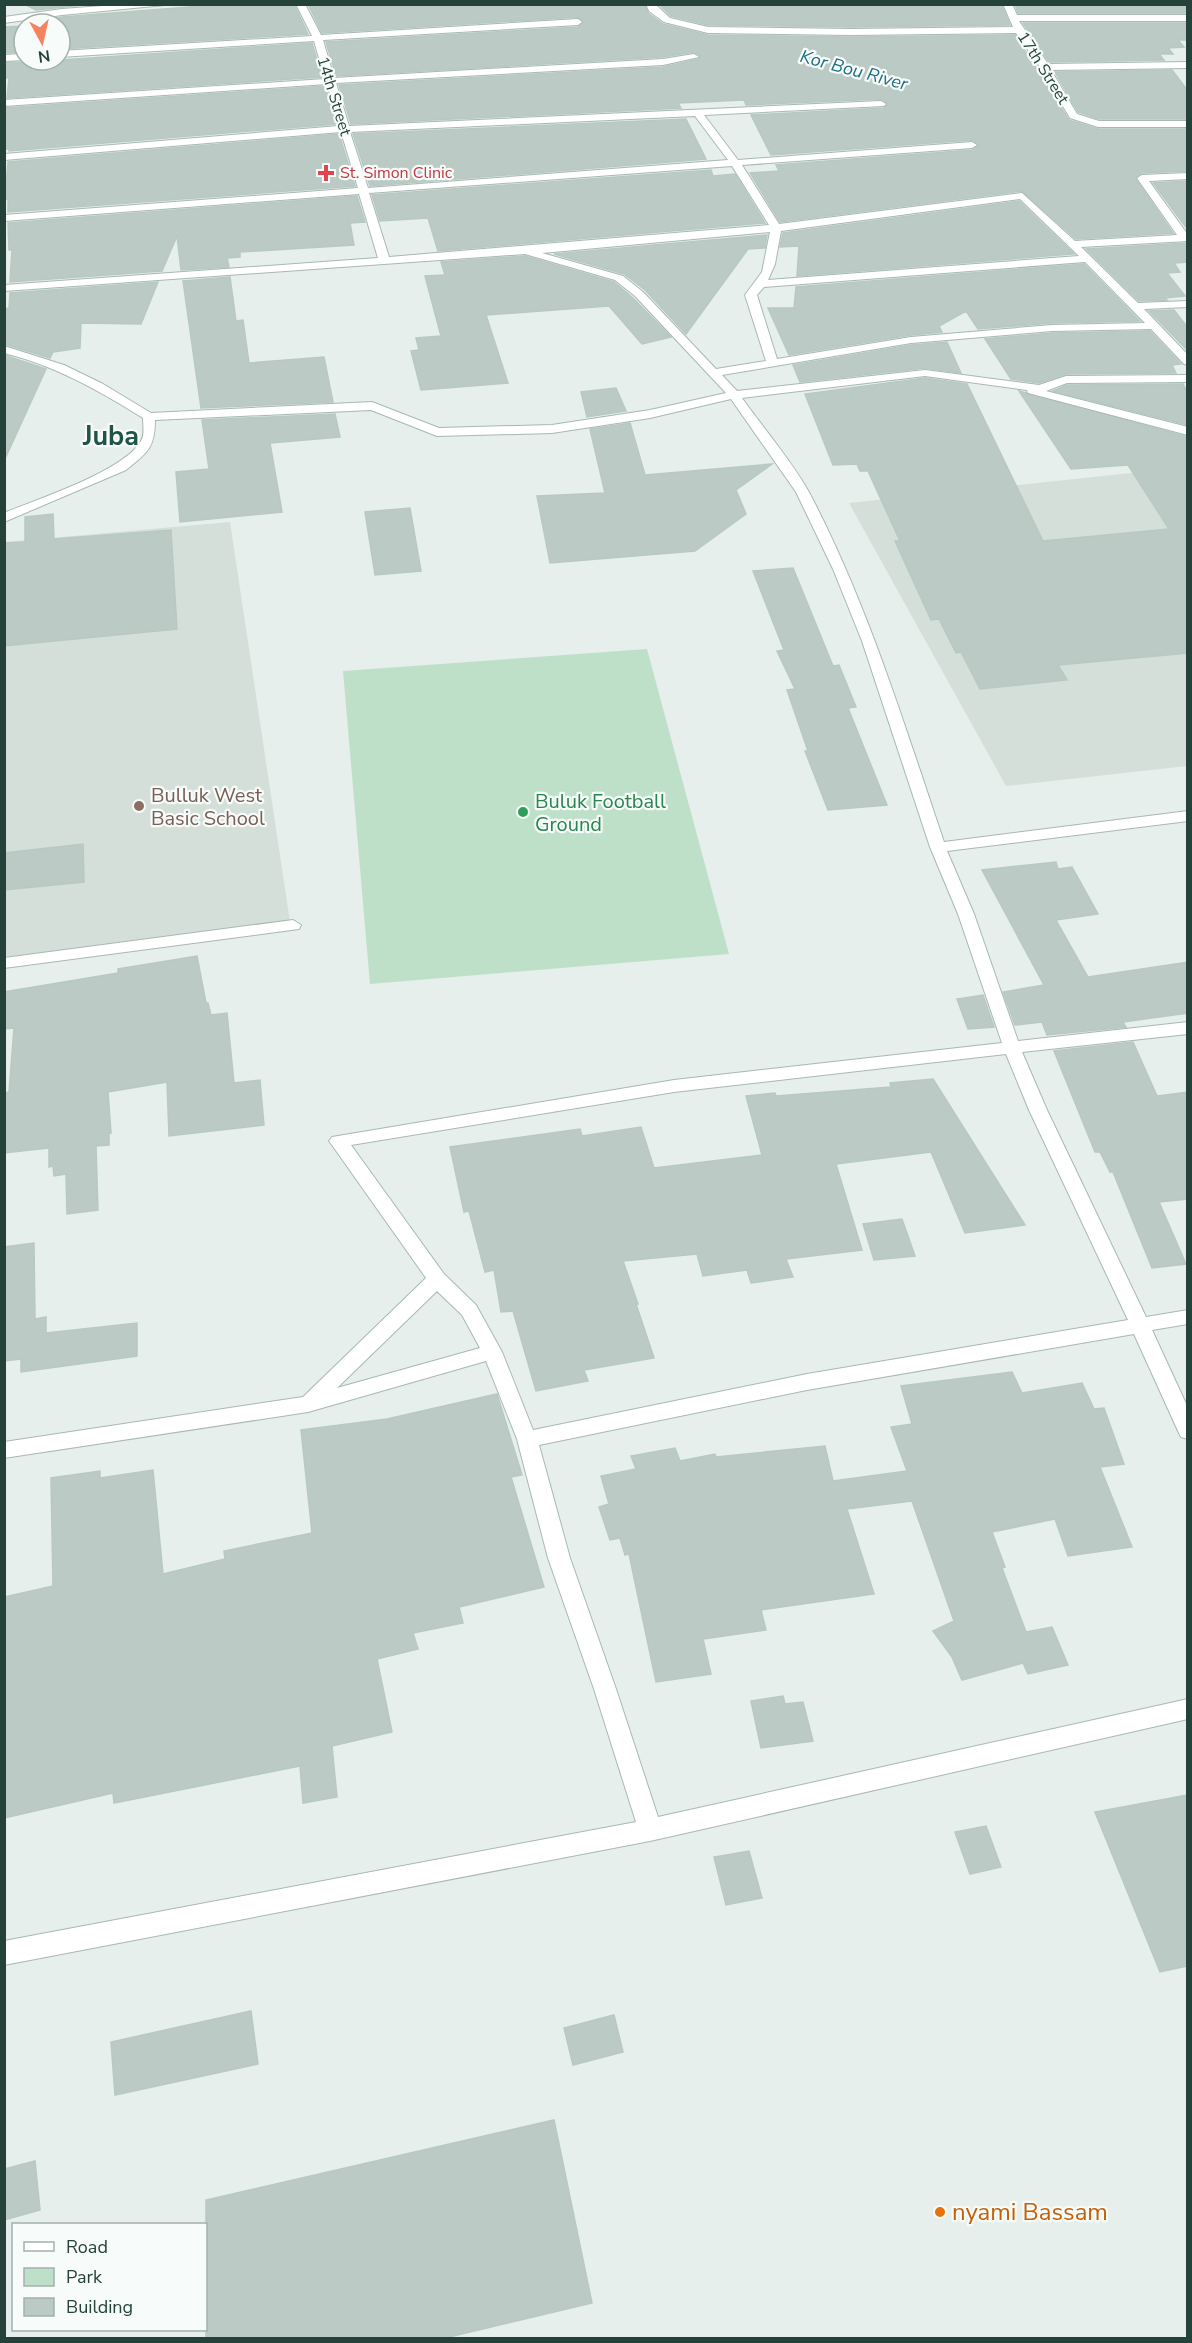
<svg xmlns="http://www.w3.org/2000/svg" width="1192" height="2343" viewBox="0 0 1192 2343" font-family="'Nunito Sans',sans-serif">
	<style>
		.built { fill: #d4dfda }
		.green { fill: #bfe0c8 }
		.building { fill: #bbcac4; stroke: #b8c9c2; stroke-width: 1.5 }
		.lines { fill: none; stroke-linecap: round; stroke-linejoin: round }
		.street-casing { stroke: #a8b8b2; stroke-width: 2 }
		.street { fill: #fff; fill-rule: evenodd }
		.health-dot { fill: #e0444e; stroke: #f7fbf9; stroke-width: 2 }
		.education-dot { fill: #8d6e63; stroke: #f7fbf9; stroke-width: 2 }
		.leisure-dot { fill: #2e9e5b; stroke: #f7fbf9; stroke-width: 2 }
		.food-dot { fill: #e8710a; stroke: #f7fbf9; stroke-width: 2 }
		.labels { text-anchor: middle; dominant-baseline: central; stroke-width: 4.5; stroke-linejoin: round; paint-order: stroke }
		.far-street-label { font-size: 16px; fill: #24423a; stroke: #f7fbf9 }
		.far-health-label { font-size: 16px; fill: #be3a42; stroke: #f7fbf9; text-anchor: start }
		.far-water-label { font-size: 18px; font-style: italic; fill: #1c6f80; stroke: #f7fbf9 }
		.education-label { font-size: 20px; fill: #785e54; stroke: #f7fbf9; text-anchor: start }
		.leisure-label { font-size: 20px; fill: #27864d; stroke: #f7fbf9; text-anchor: start }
		.near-food-label { font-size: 24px; fill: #c56008; stroke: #f7fbf9; text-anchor: start }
		.far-town-label { font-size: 27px; font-weight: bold; fill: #1f5548; stroke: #f7fbf9 }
	</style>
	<rect width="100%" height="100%" fill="#e6efeb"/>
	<path class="built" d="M1187,467V766L1006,786L849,503Z
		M230,522L290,922L5,957V542Z"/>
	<path class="green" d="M647,649L729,954L370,984L343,671Z"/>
	<path class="building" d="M24,4H92L36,10Z
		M227,4H294L308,34L60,49V24H49L62,23L53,19L62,17Z
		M308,4H644L648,13L663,24L708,35L851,37L1015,35L1069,120L1098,129H1188V171L1142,173L1135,178L1173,233L1076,239L1022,191L780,222L750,173L779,171L776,165L972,150L979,144L972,140L771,155L751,115L884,108L888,104L881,99L746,105L744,100L678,103L681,108L351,124L339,85L663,67L699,59L701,56L694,52L663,57L336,76L326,42L578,27L584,22L578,17L322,33Z
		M659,4H1001L1010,25L851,27L708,25L671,16Z
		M1015,4H1188V13H1018Z
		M1023,23H1188V40H1178L1184,47L1168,48L1173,54H1159L1164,60L1049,62Z
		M24,26V52L4,53V27Z
		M312,43L322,77L7,98L9,78H4V63L24,62L26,60H60Z
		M1172,70L1188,91V119H1099L1078,112L1055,72Z
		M325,86L336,124L9,151V149H4L5,108Z
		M686,119L706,159L370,186L353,134Z
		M339,134L355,186L8,212V199H5L8,162Z
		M711,170L713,176L735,174L765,223L438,251L428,218L380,221L372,195Z
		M1188,181V230L1153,183Z
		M357,196L365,222L350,223L354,245L240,252V257L227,258L229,267L181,270L177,236L162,271L10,282L12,250H9L8,223Z
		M1019,201L1074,254L797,276L799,246L780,247L783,233Z
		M767,235L765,248L748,249L686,334L645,290L624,274L554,254Z
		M1188,243V262L1174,263L1180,272L1167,273L1185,296L1165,298L1167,300L1139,301L1086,249Z
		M525,256L614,282L633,298L671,337L642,344L609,306L486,315L508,383L421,390L411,351L419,350L416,338L441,336L425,276L445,275L441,262Z
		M1084,264L1140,321L1052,323L978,329L966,311L939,326L942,332L911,335L789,355L768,308H794L796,287Z
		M230,277L236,321L243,320L249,363L324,357L333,402L201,408L183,281Z
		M158,282L141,324L81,323L80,348L53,352L50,358L4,344V309L9,308L10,293Z
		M1174,310L1188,328V351L1149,311Z
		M1150,331L1181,364L1172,365L1176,373L1066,374L1039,383L1011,379L985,339L1052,333Z
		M947,342L961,373L925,368L800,382L793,365L911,345Z
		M4,355L46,369L4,461Z
		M925,378L967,384L1043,541L1169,529L1128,465L1071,469L1019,391L1188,437V653L1058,665L1067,680L980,689L961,652L956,653L939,619L931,620L895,541H900L868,471H860L857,464L833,465L805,394Z
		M1183,384L1188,394V425L1053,391L1067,385Z
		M616,388L626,411L587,417L581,392Z
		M335,414L340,437L270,443L282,512L180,522L176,472L209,469L202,420Z
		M630,423L645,475L772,464L736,490L746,514L695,551L550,563L537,496L605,493L590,429Z
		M410,508L421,571L375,575L365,512Z
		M53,514L54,539L171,530L177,629L4,646V543L25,542V517Z
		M793,568L833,666L839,665L856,707L848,708L887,805L828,810L805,751H808L787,690L795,689L777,651L784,650L753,571Z
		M83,844L84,882L4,890V853Z
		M1056,862L1058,869L1072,867L1098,914L1056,920L1088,977L1188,962V1013L1123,1022L1126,1027L1047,1035L1042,1022L1015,1025L1003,992L1044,985L982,870Z
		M197,956L206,1003H208L211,1015L227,1013L234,1083L260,1080L264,1125L169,1136L167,1082L108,1092L111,1133H109V1145L96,1146L98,1210L67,1214L66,1174L54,1176L53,1166L49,1167V1148L4,1153V1093L9,1092L14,1028L4,1029V992L118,973V969Z
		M983,995L994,1027L968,1029L957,999Z
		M1133,1042L1157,1096L1188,1092V1199L1159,1202L1186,1264L1152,1268L1113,1172H1110L1100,1152H1095L1054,1051Z
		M933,1079L1025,1225L965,1233L931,1152L836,1164L862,1250L786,1259L793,1277L751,1283L747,1270L703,1276L697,1254L623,1261L638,1304H636L654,1358L584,1370L588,1381L536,1391L513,1311L501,1312L494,1270L485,1272L469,1211L464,1212L450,1147L580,1129L582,1136L641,1127L654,1168L762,1155L746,1096L775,1093L776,1096L891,1087L890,1083Z
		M902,1219L915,1256L874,1260L863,1224Z
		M34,1243L35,1319L46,1317V1333L137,1323V1356L21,1372V1359L4,1361V1247Z
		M1012,1372L1022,1393L1082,1383L1094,1409L1104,1408L1124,1464L1100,1467L1132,1547L1068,1556L1055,1519L992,1532L1005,1567L1002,1568L1026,1632L1052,1627L1068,1665L1028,1674L1023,1663L962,1680L952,1657L933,1631L954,1621L912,1501L847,1509L874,1594L761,1610L766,1630L703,1639L711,1674L656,1682L629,1554L625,1555L620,1538L610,1540L599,1507L609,1504L601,1476L636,1469L631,1456L675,1448L680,1461L715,1454L716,1457L825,1446L833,1481L907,1471L891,1427L912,1424L901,1386Z
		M497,1394L522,1475L511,1477L544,1587L459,1607L463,1623L413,1633L418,1649L377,1659L392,1732L332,1746L337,1797L303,1803L300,1766L114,1803L113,1793L4,1818V1597L53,1586L51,1478L100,1471V1478L153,1470L163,1574L225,1559L224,1551L312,1533L301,1430L387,1419Z
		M783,1696L785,1704L803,1702L813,1741L761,1748L751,1701Z
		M1188,1795V1966L1160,1972L1095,1812Z
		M986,1826L1001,1867L970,1874L955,1832Z
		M749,1851L762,1898L726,1905L714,1857Z
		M251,2011L258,2064L115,2095L111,2042Z
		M614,2015L623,2052L573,2065L564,2028Z
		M554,2120L592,2303L445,2338H206V2200Z
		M35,2161L40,2210L4,2220V2169Z"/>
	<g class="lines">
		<defs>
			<path id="street" d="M129,4H175L62,15L4,23V17L62,9Z
				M296,4H305L321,35L578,19L582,22L578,25L323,40L334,78L663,59L694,54L699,57L663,65L336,83L349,126L881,101L886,104L884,106L704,115L738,160L972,142L977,145L972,148L742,165L779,224L1022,193L1075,241L1177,235L1137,178L1142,175L1188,173V179L1149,181L1188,235V241L1081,247L1138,303L1188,301V307L1144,309L1188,355V365L1184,364L1151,329L1052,331L911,343L722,375L737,391L925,370L1039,385L1066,376L1188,375V382L1067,383L1046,391L1188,427V435L1028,393L1027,390L925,376L742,398C764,429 792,461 810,494C868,605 904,724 944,842L1188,811V821L947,851L974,914L1018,1041L1188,1022V1034L1022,1052L1047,1110L1146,1317L1188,1310V1324L1152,1330L1188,1408V1439L1181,1437L1178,1431L1134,1334L807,1390L539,1445L570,1558L616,1689L658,1817L1188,1699V1719L650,1841L4,1965V1941L636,1822L594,1689L548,1558L517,1439L486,1361L308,1412L4,1458V1442L303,1397L426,1278L332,1145L329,1141L332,1137L674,1080L1002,1043L958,914L930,847L862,641L833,569L796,492L731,399L650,418L552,433L437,436L371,410L155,420C155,448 147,453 126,470L4,522V513C38,499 124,471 141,441C145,435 143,426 143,418C100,391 54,365 4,353V346L64,365L103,384L151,413L372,402L439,428L552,425L650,410L726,393L635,296L615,280L525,254L4,291V285L378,258L359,194L4,221V215L358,188L341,132L4,160V154L339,126L327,84L4,106V100L325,79L314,41L60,57V51L312,36ZM695,116L728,160L368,188L350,132ZM732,166L769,225L389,257L369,193ZM1020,199L1079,256L768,280L775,264L781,231ZM770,232L762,272L745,295L766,361L716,369L643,292L623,276L542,253ZM1085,262L1145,323L1052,325L911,337L777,359L757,295L764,287ZM1006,1054L1029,1110L1128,1320L807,1374L533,1430L502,1352L476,1305L444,1274L351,1145L674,1092ZM437,1291L462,1315L480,1348L337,1388Z
				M646,4H655L670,18L708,27L851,29L1013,27L1003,4H1012L1017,15H1188V21H1019L1048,64L1188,62V68L1051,70L1077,114L1099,121H1188V127H1098L1070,118L1040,67L1016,33L851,35L708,33L664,22L649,11Z
				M24,54V60L4,61V55Z
				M293,920L301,925L299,929L4,968V958Z"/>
		</defs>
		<use href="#street" class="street-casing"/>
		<use href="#street" class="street"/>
	</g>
	<path class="health-dot" d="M323 164h6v6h6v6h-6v6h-6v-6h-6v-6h6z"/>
	<circle class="education-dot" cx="139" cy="806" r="6"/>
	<circle class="leisure-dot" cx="523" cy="812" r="6"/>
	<circle class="food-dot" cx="940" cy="2212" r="6"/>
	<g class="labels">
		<g class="far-street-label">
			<text transform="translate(1043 68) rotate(58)">17th Street</text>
			<text transform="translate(334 96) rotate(73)">14th Street</text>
		</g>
		<g class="far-health-label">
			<text x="340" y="173">St. Simon Clinic</text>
		</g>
		<g class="far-water-label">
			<text transform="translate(854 70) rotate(15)">Kor Bou River</text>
		</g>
		<g class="education-label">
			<text x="151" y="795">Bulluk West<tspan x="151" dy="23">Basic School</tspan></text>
		</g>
		<g class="leisure-label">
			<text x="535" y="801">Buluk Football<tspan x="535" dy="23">Ground</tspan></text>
		</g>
		<g class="near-food-label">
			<text x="952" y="2212">nyami Bassam</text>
		</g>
		<g class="far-town-label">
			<text x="111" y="436">Juba</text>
		</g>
	</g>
	<rect width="1192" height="2343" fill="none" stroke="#24423a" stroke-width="12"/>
	<rect x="12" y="2223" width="195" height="108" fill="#f7fbf9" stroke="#a3b1ad" stroke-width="1.5"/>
	<rect x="24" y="2242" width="30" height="9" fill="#ffffff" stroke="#a3b1ad" stroke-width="1.5"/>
	<text x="66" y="2253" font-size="18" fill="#24423a">Road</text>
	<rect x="24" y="2268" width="30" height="18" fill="#bfe0c8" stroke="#a3b1ad" stroke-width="1.5"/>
	<text x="66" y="2283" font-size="18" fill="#24423a">Park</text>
	<rect x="24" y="2298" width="30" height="18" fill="#bbcac4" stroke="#a3b1ad" stroke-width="1.5"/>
	<text x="66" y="2313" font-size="18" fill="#24423a">Building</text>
	<g transform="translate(42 42) rotate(172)"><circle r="28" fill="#f7fbf9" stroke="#a3b1ad" stroke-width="1.5"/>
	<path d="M0-4.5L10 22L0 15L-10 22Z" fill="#f4845f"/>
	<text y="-9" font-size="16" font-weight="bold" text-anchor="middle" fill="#24423a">N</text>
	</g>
</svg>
